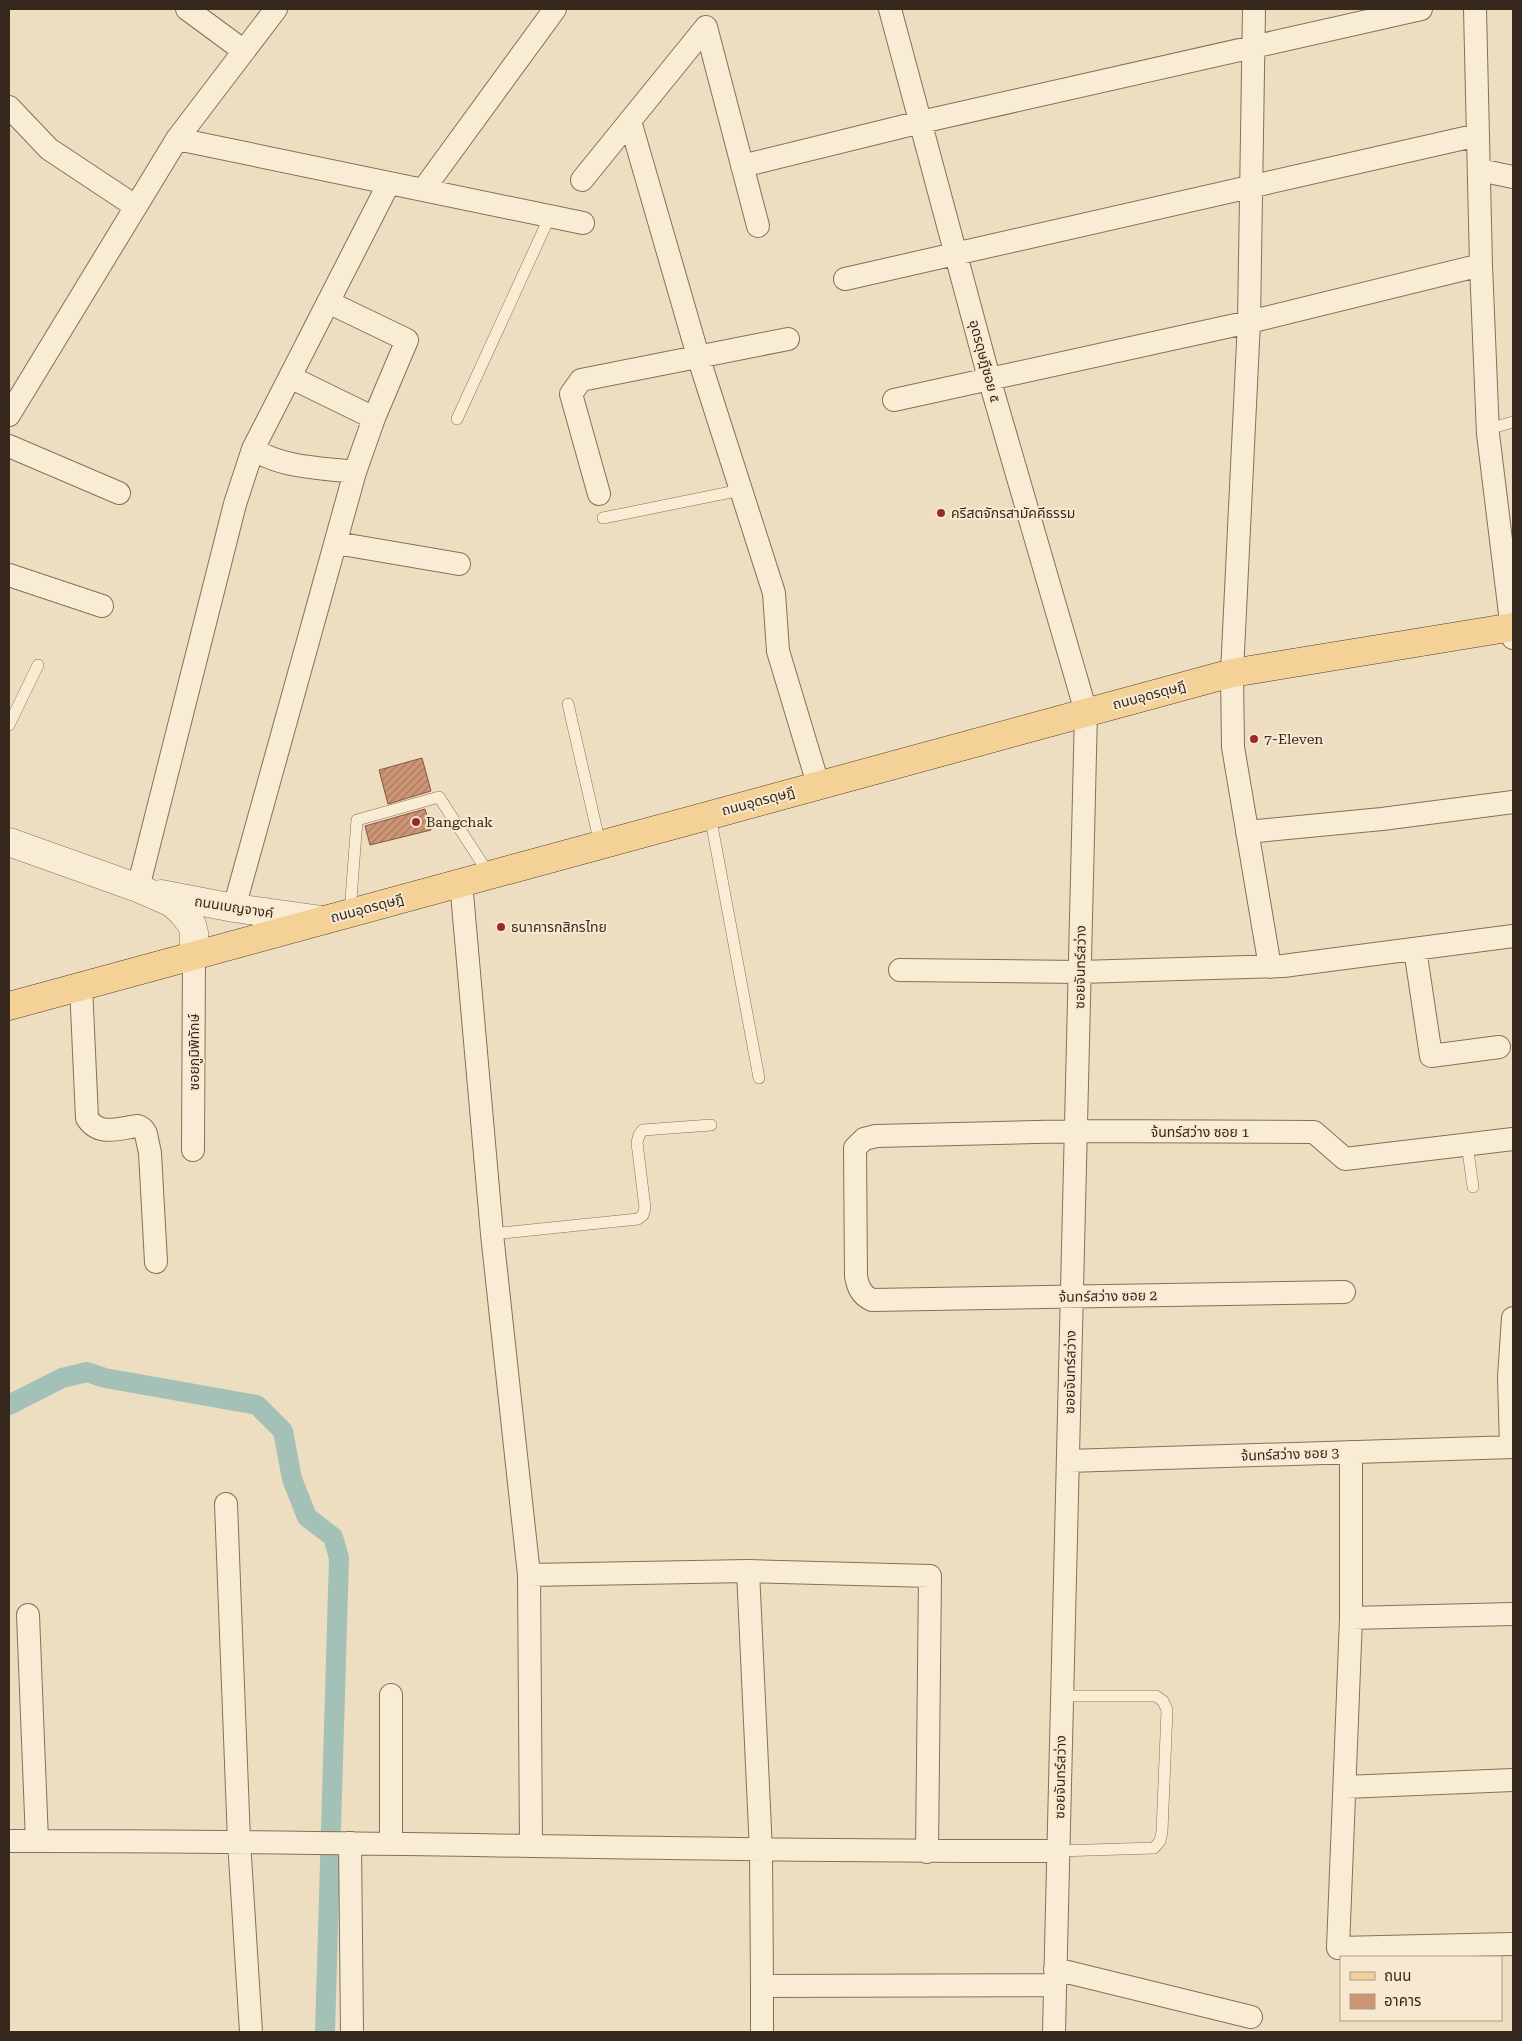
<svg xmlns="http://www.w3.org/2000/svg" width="1522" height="2041" viewBox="0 0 1522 2041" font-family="'Roboto Serif','Noto Sans Thai',serif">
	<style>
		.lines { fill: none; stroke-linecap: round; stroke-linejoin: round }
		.canal { stroke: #a3c1b6; stroke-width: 20 }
		.building { fill: url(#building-hatch); stroke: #87563e }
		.service-casing { stroke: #886f58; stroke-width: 12 }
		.minor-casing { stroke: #886f58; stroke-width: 24 }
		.tertiary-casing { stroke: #886f58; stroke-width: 29 }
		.primary-casing { stroke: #553d2d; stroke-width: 29 }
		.service { stroke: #f9ecd4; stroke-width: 11 }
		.minor { stroke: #f9ecd4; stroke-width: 22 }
		.tertiary { stroke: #f9ecd4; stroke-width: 28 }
		.primary { stroke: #f3d197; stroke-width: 28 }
		.poi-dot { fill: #98272f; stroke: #f6e9d0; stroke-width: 2 }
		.labels { text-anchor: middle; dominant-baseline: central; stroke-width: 4; stroke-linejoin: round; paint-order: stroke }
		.street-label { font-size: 14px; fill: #37281d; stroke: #f6e9d0 }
		.poi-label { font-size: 14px; fill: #37281d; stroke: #f6e9d0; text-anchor: start }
	</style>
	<defs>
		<pattern id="building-hatch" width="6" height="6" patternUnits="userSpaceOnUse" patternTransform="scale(1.25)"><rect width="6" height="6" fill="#cd9576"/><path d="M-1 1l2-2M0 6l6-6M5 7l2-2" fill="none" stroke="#a77a60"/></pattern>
	</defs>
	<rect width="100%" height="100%" fill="#eedec1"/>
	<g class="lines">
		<path class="canal" d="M9,1405L62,1378L87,1372L105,1378L257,1405L283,1431L292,1479L307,1517L333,1537L339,1558L325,2032"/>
	</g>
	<path class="building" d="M422,758L431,791L388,804L379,770Z
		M425,809L431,830L370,845L365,826Z"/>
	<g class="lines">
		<defs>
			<path id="service" d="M457,419L550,216
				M1488,429L1513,422
				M603,518L741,490
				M568,704L600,844
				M9,725L38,665
				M710,815L759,1078
				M350,912L357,820L439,797L489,874
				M1467,1144L1473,1187
				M492,1234L638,1219L643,1215L645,1208L637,1143L639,1135L643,1130L711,1125
				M1058,1851L1154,1848L1160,1841L1162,1832L1167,1710L1163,1701L1156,1696H1062"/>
			<path id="minor" d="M187,9L244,51
				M890,9L989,378L1086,712L1054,2032
				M1254,9L1249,322L1232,673L1233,747L1270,967
				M1475,9L1481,265L1488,434L1513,638
				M9,107L49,149L135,206
				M630,121L698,356L774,593L778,651L818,784
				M177,139L583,223
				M742,166L921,122L1421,9
				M1479,170L1513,177
				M582,180L706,27L758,226
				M423,190L555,9
				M845,279L1478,135
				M290,377L374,418
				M894,400L1249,322L1481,265
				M9,415L177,139L276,9
				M9,446L119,493
				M253,449C282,468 322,468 355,472
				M599,494L571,394L581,380L788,339
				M336,543L459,564
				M9,575L102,606
				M1247,832L1382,819L1513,802
				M461,882L492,1234L529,1575L748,1571
				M138,888L235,504L253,449L389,183
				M234,908L355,472L374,418L407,340L328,302
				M1415,949L1431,1056L1499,1047
				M900,970L1080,972L1283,966L1513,936
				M81,986L87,1118C99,1137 119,1128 138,1126L143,1129L146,1134L150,1153L156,1262
				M193,1150L194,955
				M1344,1292L872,1300C861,1295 858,1287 856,1276L855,1148L864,1139L876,1136L1076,1131L1314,1132L1345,1159L1513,1139
				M1511,1447L1509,1377L1513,1318
				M1351,1452V1618L1338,1948L1513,1944
				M1068,1461L1513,1447
				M226,1504L239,1841L251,2032
				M529,1575L531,1846
				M28,1615L37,1841
				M1351,1618L1513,1614
				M1345,1787L1513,1780
				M9,1841C359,1840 708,1852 1058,1851
				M350,1843L352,2032
				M391,1844V1695
				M927,1852L930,1576L748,1571L761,1851L762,1986L1055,1985
				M1055,1969L1251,2017
				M762,1986V2032"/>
			<path id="tertiary" d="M9,842L138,888L172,903L183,913L192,925L194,933V955
				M161,894L234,908L322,920"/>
			<path id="primary" d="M9,1006L1232,673L1513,627"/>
		</defs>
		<use href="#service" class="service-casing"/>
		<use href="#minor" class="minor-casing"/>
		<use href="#tertiary" class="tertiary-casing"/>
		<use href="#primary" class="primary-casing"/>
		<use href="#service" class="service"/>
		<use href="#minor" class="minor"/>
		<use href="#tertiary" class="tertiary"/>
		<use href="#primary" class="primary"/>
	</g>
	<g class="poi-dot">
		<circle cx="941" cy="513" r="5"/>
		<circle cx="1254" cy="739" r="5"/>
		<circle cx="416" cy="822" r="5"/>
		<circle cx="501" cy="927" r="5"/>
	</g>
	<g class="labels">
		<g class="street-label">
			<text transform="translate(985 361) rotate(75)">อุดรดุษฎีซอย ๕</text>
			<text transform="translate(1149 695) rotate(-15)">ถนนอุดรดุษฎี</text>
			<text transform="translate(758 801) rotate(-15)">ถนนอุดรดุษฎี</text>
			<text transform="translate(234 907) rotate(9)">ถนนเบญจางค์</text>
			<text transform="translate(367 908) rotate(-15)">ถนนอุดรดุษฎี</text>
			<text transform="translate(1080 967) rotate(-89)">ซอยจันทร์สว่าง</text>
			<text transform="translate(194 1052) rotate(-90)">ซอยภูมิพิทักษ์</text>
			<text x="1200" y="1132">จ้นทร์สว่าง ซอย 1</text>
			<text transform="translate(1108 1296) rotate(-1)">จ้นทร์สว่าง ซอย 2</text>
			<text transform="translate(1070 1372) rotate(-89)">ซอยจันทร์สว่าง</text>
			<text transform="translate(1290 1454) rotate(-2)">จ้นทร์สว่าง ซอย 3</text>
			<text transform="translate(1060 1777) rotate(-89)">ซอยจันทร์สว่าง</text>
		</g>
		<g class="poi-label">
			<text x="951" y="513">ครีสตจักรสามัคคีธรรม</text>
			<text x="1264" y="739">7-Eleven</text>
			<text x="426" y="822">Bangchak</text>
			<text x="511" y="927">ธนาคารกสิกรไทย</text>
		</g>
	</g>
	<rect width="1522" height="2041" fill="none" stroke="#37281d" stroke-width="20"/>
	<rect x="1340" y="1956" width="162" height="65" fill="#f6e9d0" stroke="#aa9c88"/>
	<rect x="1350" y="1972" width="25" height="8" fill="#f3d197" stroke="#aa9c88"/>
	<text x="1384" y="1981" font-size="15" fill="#37281d">ถนน</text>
	<rect x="1350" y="1994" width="25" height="15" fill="#cd9576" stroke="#aa9c88"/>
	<text x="1384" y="2006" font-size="15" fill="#37281d">อาคาร</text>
</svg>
